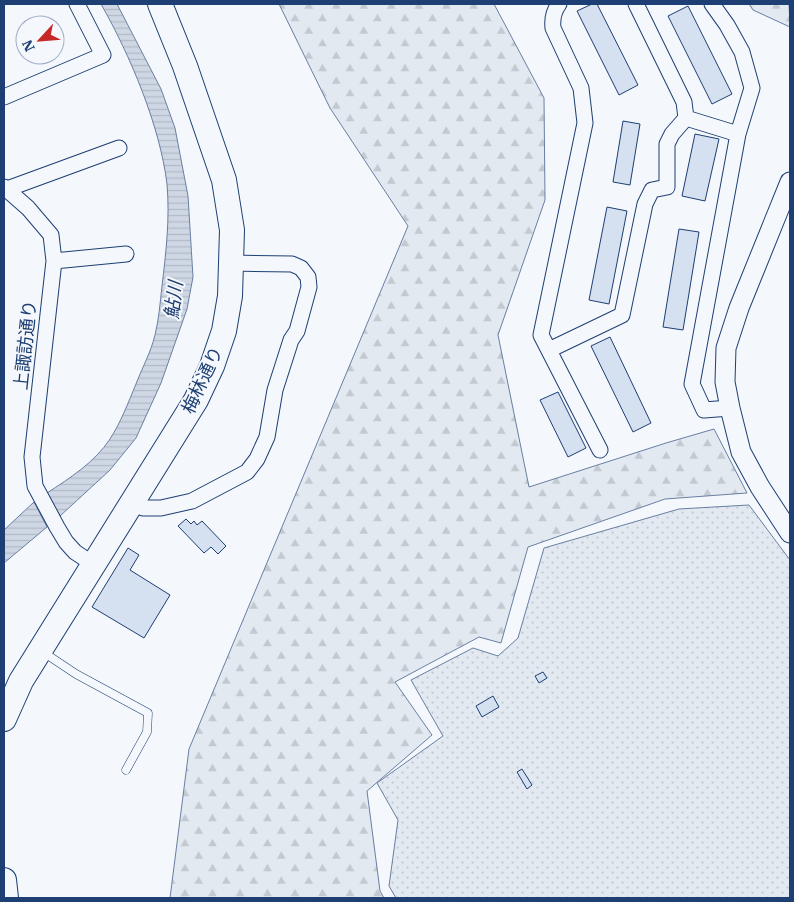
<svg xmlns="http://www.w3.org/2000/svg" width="794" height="902" viewBox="0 0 794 902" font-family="'IBM Plex Serif','Noto Sans JP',serif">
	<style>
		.forest { fill: url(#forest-firs); stroke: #687fa3 }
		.park { fill: url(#park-dots); stroke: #687fa3 }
		.water { fill: url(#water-rules); stroke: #687fa3 }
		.building { fill: #d5e0f0; stroke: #1d3f73 }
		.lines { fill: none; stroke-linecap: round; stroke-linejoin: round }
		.service-casing { stroke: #1d3f73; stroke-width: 9 }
		.minor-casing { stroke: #1d3f73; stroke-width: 17 }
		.tertiary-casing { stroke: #1d3f73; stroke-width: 21 }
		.primary-casing { stroke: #1d3f73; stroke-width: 26 }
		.service { stroke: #f4f7fb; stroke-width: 8 }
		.minor { stroke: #f4f7fb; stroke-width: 15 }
		.tertiary { stroke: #f4f7fb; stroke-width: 19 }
		.primary { stroke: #f4f7fb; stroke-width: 24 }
		.labels { text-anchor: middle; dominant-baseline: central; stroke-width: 4; stroke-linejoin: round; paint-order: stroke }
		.street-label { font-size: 18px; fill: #1d3f73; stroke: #f4f7fb }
		.water-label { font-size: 19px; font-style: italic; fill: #1d3f73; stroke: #f4f7fb }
	</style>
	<defs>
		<pattern id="forest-firs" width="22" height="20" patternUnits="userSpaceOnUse" patternTransform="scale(1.25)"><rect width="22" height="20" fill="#e3e9f0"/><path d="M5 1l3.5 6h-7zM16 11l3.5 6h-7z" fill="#c2c9d1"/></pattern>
		<pattern id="park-dots" width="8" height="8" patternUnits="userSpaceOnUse" patternTransform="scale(1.25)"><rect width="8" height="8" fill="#e3e9f0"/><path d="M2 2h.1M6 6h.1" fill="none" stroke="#c2c9d1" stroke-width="1.8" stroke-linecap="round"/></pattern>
		<pattern id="water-rules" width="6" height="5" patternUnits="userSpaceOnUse" patternTransform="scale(1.25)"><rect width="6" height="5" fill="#cfd7e4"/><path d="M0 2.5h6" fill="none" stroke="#b1bac7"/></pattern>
	</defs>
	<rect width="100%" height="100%" fill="#f4f7fb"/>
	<path class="forest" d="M279,4H494L544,98L545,200L498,335L529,487L666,443L714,429L747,493L665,499L528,547L501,643L479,637L395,682L432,735L367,791L380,891L384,898H170L189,749L408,226L330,108Z
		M749,4H789L790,27L753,10Z"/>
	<path class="park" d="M749,505L790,560V898H396L389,886L398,820L377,783L443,736L411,680L473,648L498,656L518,638L544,548L679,509Z"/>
	<path class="water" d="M101,4H117L161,89L175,128L188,196L193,277L187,309L161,383L136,438L110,470L60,516L47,493C70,478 95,462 110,439C121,422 128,403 136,384C142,368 151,352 155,335C159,319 160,303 162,286C166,252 170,219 167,184C160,126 130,55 101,4Z
		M34,502L47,527L4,563V530Z"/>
	<path class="building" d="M592,4H597L638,85L619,95L577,11Z
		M688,6L732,94L712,104L668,16Z
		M623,121L640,124L630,185L613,182Z
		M695,134L719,139L705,201L682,196Z
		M607,207L627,211L609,304L589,300Z
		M679,229L699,232L683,330L663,327Z
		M610,337L651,423L633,432L591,346Z
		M558,392L586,448L568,457L540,400Z
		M186,519L191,524L194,521L197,525L202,521L226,546L218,554L211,547L204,553L178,526Z
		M128,548L139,555L130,570L170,595L144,638L92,607Z
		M543,672L547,678L539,683L535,676Z
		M493,696L499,707L482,717L476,706Z
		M522,769L532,785L527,789L517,772Z"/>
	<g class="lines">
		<defs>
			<path id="service" d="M43,652L76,674L148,713L147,732L126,770"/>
			<path id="minor" d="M559,4C553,12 552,19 553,28L581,88L585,123L541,335L600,450
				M712,4L727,25L742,52L752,88L738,134L692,384L704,410L730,408
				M4,97L103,55L77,4
				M686,118L738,134
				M4,187L28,208L51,235L54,261L32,457L35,486L57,527L66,542L75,552L93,564
				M7,189L119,148
				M54,261L126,254
				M549,350L622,315L645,204L652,190L667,187V144L672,134L686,118L684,102L636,4
				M132,503L143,508H161L192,501L247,472L257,459L267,437L275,390L291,340L297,331L309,287L308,277L301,268L292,264L231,263"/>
			<path id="tertiary" d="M790,182L739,308L726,348L725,382L730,408L741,452L760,487L790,533"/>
			<path id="primary" d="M4,719L21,681L196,400L212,366L224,331L230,296L232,230L224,180L185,66L160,4
				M4,880L6,898"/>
		</defs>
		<use href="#service" class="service-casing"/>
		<use href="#minor" class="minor-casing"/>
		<use href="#tertiary" class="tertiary-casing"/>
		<use href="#primary" class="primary-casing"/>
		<use href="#service" class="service"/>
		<use href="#minor" class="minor"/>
		<use href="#tertiary" class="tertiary"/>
		<use href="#primary" class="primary"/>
	</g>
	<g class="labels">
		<g class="street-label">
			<text transform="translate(25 345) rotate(-84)">上諏訪通り</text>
			<text transform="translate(202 380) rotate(-65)">梅林通り</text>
		</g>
		<g class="water-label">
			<text transform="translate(173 300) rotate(-83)">鮎川</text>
		</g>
	</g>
	<rect width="794" height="902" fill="none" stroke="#1d3f73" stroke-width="10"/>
	<g transform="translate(40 40) rotate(244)"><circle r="24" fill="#f4f7fb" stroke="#9eadc5"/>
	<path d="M0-4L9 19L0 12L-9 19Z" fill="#c62828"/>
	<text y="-8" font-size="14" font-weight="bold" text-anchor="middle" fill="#1d3f73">N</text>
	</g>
</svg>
